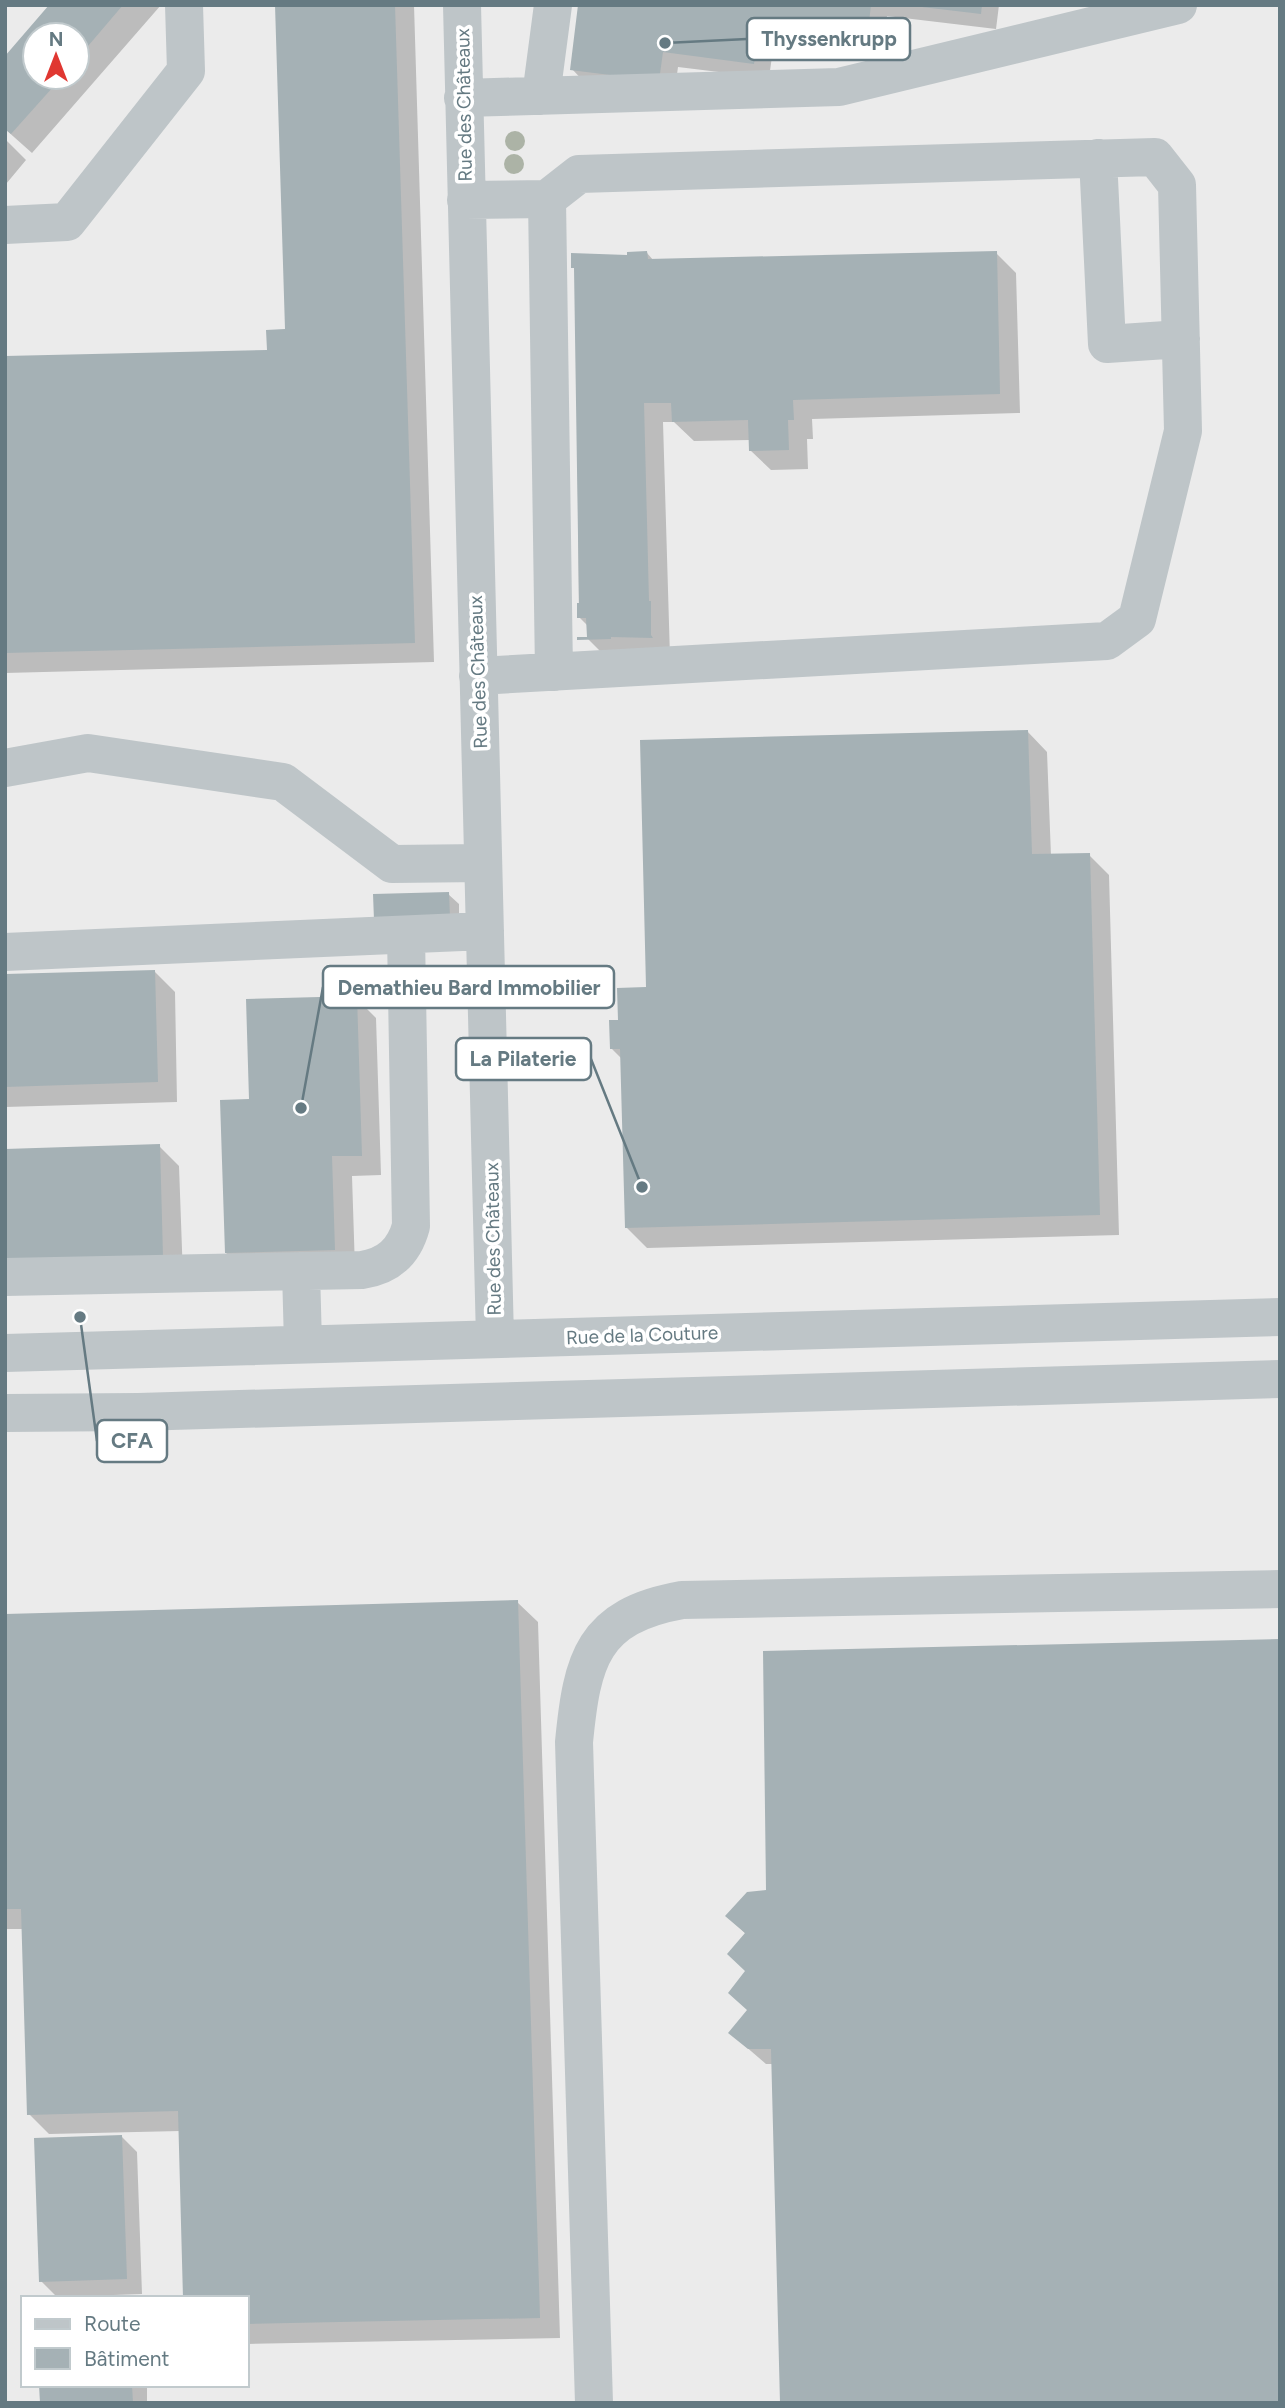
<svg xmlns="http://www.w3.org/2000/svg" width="1285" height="2408" viewBox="0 0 1285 2408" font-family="Figtree,sans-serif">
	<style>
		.built { fill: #ebebeb; fill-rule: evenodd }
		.shadow { fill: #0003; fill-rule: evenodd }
		.building { fill: #a5b1b5 }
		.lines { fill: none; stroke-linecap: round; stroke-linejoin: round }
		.minor { stroke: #bec5c8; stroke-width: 38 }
		.tree { fill: #acb3a6 }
		.labels { text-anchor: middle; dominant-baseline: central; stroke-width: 7; stroke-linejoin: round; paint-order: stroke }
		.street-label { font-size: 19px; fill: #657a82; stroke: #fff }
		.leader { fill: none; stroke: #657a82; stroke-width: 2.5 }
		.callout-dot { fill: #657a82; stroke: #fff; stroke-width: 2.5 }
		.callout { fill: #fff; stroke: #657a82; stroke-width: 2.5 }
		.callout-label { font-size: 21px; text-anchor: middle; font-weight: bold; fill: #657a82 }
	</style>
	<rect width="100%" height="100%" fill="#faf9f7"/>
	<path class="built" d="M5,5H1280V2403H5ZM35,35H77V77H35ZM23,2298H247V2385H23Z"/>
	<path class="shadow" d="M51,5H161L32,153L5,129V58ZM35,35H77V77H35Z
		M277,5H414L434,662L5,673V358L269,351L287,331Z
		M579,5H999L996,29L887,16L881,62L773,49L769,78L678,67L674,96L587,85L572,69Z
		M5,139L26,160L6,184L5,183Z
		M647,253L654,261L996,253L1016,273L1020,413L812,419L813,439H807L808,469L771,470L750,450V440L694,441L674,422H663L670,657L608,659L588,639V626L579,617L576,270L573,267Z
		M1027,731L1047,752L1051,856L1089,855L1109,875L1119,1235L647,1248L626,1227L622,1059L612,1049L620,1022L650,989Z
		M448,894L459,904V929L374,896Z
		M154,971L175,992L177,1102L5,1107V976Z
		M356,998L376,1018L381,1175L352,1176L355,1269L247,1273L226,1253L251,1101Z
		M159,1146L179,1166L183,1277L5,1282Z
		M517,1602L538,1622L560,2338L247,2344V2298L180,2131L49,2134L29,2114L24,1929H5V1616Z
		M768,1892L773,2064H766L730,2033L748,2011L747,1972L746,1934L727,1916Z
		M122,2137L137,2152L142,2294L57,2297L41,2281Z
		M41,2385H144L147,2388V2403H42Z"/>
	<path class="building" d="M49,5H123L77,59V35H35V77H62L11,134L5,129V56Z
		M275,5H395L415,643L5,653V356L267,350L266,330L285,329Z
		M578,5H871L866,48L758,35L754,64L663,52L659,81L570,70Z
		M922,5H982L981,14L922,7Z
		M647,251L648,259L997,251L1000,394L793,400L794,420H788L789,450L749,451L748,420L672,422L671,403H644L649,601H651V635L653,638L611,637V639L577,640V637H587L586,618H577V603H579L574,268H571V253L627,255V252Z
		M1028,730L1032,854L1090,853L1100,1215L625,1228L620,1049H610L609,1020H618L617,988L646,987L640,740Z
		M449,892L450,919L374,920L373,894Z
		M155,970L158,1082L5,1087V974Z
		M357,996L362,1156H332L335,1250L225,1253L220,1100L249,1099L246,999Z
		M160,1144L163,1257L5,1262V1149Z
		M518,1600L540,2318L247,2324V2298H183L178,2111L27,2115L21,1909H5V1614Z
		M1280,1639V2403H780L771,2049H748L728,2033L747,2010L728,1993L745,1971L727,1954L745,1933L725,1916L747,1892L766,1890L763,1651Z
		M122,2135L127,2279L39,2282L34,2138Z
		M39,2385H132L133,2403H40Z"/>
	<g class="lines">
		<path class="minor" d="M462,5L495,1339
			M541,96L553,5
			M463,98L839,87L1178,5
			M1098,158L1107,344L1181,339
			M466,200L547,199
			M5,225L67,222L186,71L184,5
			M478,676L1107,641L1137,619L1183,431L1177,185L1155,157L579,174L547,199L554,672
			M5,768L88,753L283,782L392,864L483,863
			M5,952L485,931
			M301,1271L303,1344
			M5,1277L362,1270C388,1266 404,1252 411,1226L406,935
			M5,1353L1280,1317
			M5,1413L138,1412L1280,1379
			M594,2403L574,1742C582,1660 592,1616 682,1600L1280,1589"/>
	</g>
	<g class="tree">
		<circle cx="515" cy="141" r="10"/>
		<circle cx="514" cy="164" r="10"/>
	</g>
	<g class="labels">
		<g class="street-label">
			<text transform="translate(464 105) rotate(-91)">Rue des Châteaux</text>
			<text transform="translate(478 672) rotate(-92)">Rue des Châteaux</text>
			<text transform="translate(493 1239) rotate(-91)">Rue des Châteaux</text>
			<text transform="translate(642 1335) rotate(-2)">Rue de la Couture</text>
		</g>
	</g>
	<path class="leader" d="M665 43L747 39M301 1108L323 987M642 1187L591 1059M80 1317L97 1441"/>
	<g class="callout-dot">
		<circle cx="665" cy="43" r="7"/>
		<circle cx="301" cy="1108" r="7"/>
		<circle cx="642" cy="1187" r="7"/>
		<circle cx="80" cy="1317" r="7"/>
	</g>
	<g class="callout">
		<rect x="747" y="18" width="163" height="42" rx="7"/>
		<rect x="323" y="966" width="291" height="42" rx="7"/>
		<rect x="456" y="1038" width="135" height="42" rx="7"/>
		<rect x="97" y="1420" width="70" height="42" rx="7"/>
	</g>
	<g class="callout-label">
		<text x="829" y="46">Thyssenkrupp</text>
		<text x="469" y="995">Demathieu Bard Immobilier</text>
		<text x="523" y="1066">La Pilaterie</text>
		<text x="132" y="1448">CFA</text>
	</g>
	<rect width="1285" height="2408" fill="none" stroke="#657a82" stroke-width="14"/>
	<rect x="21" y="2296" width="228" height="91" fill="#ffffff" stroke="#c1cacd" stroke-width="2"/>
	<rect x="35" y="2319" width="35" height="10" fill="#bec5c8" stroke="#c1cacd" stroke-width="2"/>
	<text x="84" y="2331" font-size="21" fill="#657a82">Route</text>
	<rect x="35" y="2348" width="35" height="21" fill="#a5b1b5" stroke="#c1cacd" stroke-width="2"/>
	<text x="84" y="2366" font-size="21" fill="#657a82">Bâtiment</text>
	<g transform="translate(56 56)"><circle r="33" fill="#ffffff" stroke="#c1cacd" stroke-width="2"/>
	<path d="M0-5L12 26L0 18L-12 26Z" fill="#e03731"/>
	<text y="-10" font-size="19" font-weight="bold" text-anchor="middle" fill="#657a82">N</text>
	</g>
</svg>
